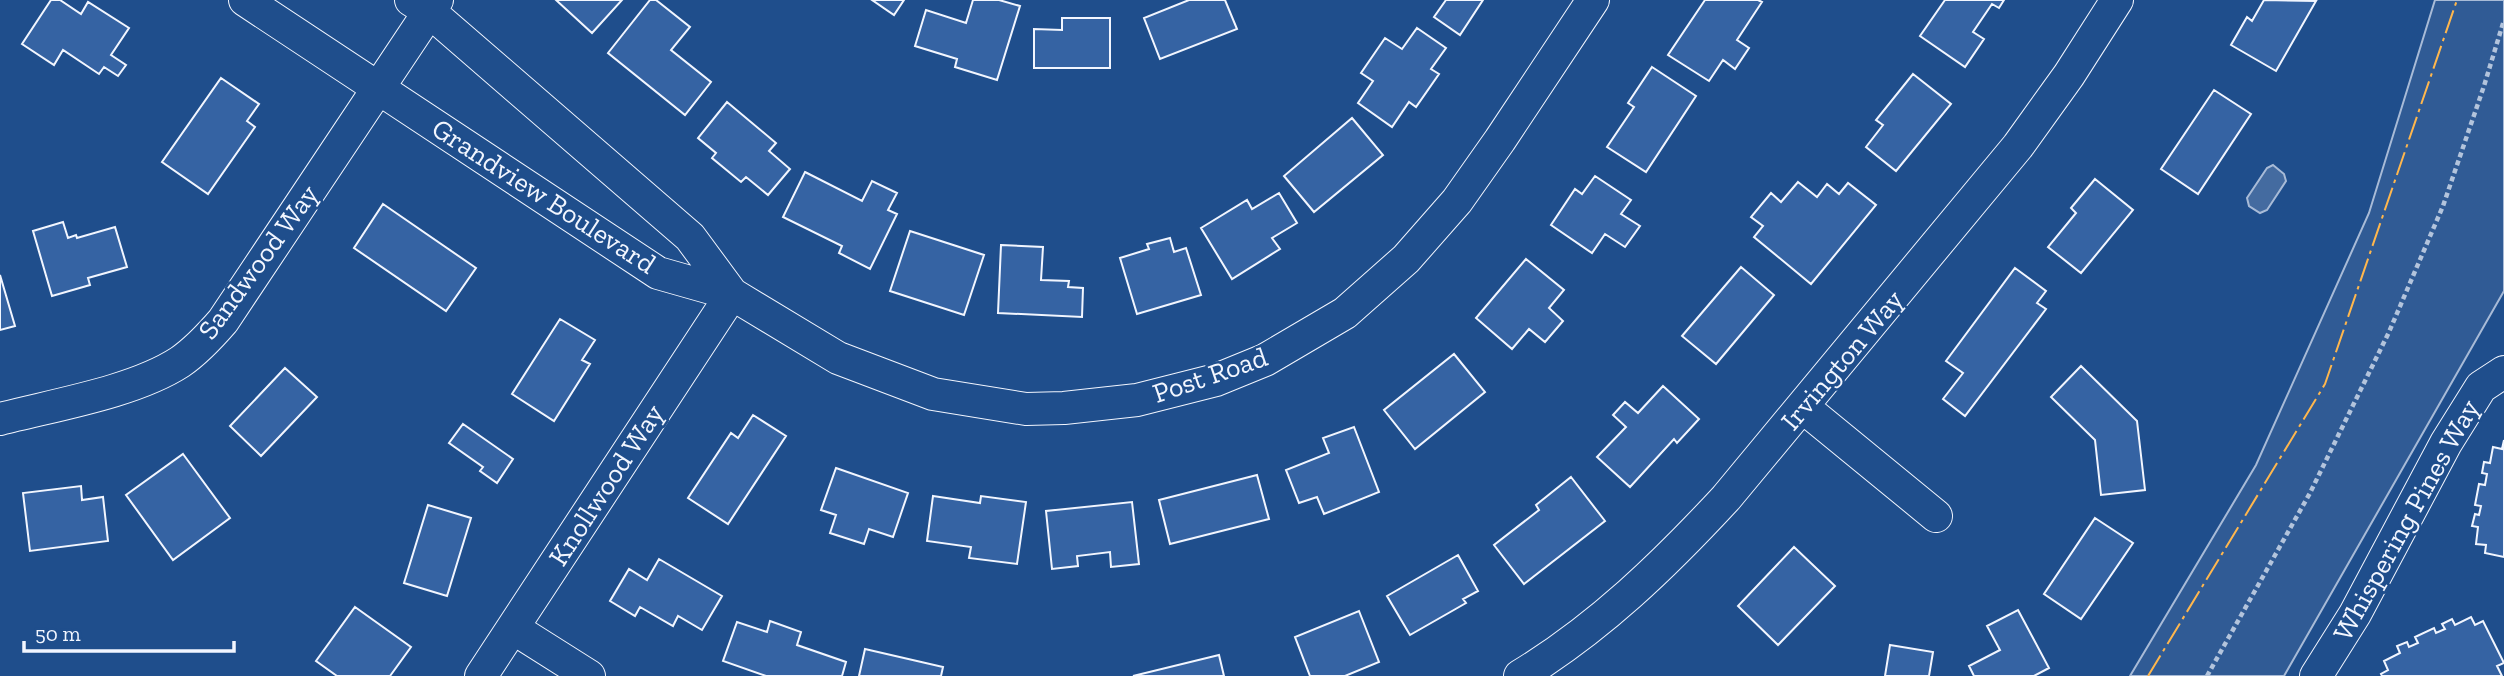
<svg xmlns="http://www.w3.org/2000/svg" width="2504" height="676" viewBox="0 0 2504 676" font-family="'Zilla Slab',serif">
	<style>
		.green { fill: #305b95; stroke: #a8bbd7; stroke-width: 2 }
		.water { fill: #446ba0; stroke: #a8bbd7; stroke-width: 2 }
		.building { fill: #3563a3; stroke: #f2f6ff; stroke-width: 2 }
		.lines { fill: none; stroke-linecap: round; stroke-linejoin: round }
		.minor-casing { stroke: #f2f6ff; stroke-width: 34 }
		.path { stroke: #b3c4dc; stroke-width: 4.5; stroke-dasharray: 5 3.5; stroke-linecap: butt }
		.minor { stroke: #1f4e8c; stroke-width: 32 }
		.power { stroke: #ffb74d; stroke-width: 2; stroke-dasharray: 24 5 3.5 5; stroke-linecap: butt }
		.labels { text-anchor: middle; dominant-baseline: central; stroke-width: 5; stroke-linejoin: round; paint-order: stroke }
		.street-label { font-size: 28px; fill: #f2f6ff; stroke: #1f4e8c }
	</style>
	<rect width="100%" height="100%" fill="#1f4e8c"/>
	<path class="green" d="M2435,0H2504V291L2284,676H2130L2256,465L2369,213Z"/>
	<path class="water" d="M2273,165L2284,174L2286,181L2267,210L2260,213L2249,206L2247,198L2267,168Z"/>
	<path class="building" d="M51,0H60L81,14L88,2L129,28L111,55L126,65L118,76L104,67L99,74L63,50L54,65L22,44Z
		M556,0H622L592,33Z
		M650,0H656L690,27L671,50L711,82L685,115L608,53Z
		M872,0H904L894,15Z
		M973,0H999L1020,6L997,80L955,67L957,59L915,46L926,10L966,23Z
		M1189,0H1225L1237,29L1160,59L1144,18Z
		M1446,0H1483L1460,35L1434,17Z
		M1705,0H1758L1762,2L1737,40L1749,48L1735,69L1723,60L1709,81L1668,55Z
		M1945,0H2004L1999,8L1992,4L1973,32L1984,39L1965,67L1920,36Z
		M2264,0L2316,1L2276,71L2231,45L2247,17L2252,21Z
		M1062,18H1110V68H1034V29L1062,30Z
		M1417,28L1446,48L1431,69L1439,74L1416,107L1409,102L1392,127L1358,103L1373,81L1361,73L1385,38L1402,49Z
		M1652,67L1696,96L1646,172L1607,147L1634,107L1628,103Z
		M1913,74L1951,104L1896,171L1866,147L1883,125L1876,120Z
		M221,78L259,104L247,121L255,127L208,194L162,162Z
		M2214,90L2251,114L2198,194L2161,169Z
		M727,102L776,143L769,151L790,169L768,195L746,177L741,182L712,158L716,153L698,138Z
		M1352,118L1383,155L1314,212L1284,176Z
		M805,172L862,201L872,181L897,193L888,210L897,214L870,269L839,253L842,246L783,217Z
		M1595,176L1631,200L1621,214L1640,226L1625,247L1605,234L1592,253L1551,225L1575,189L1582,194Z
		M2095,179L2133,210L2081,273L2048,247L2076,213L2071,208Z
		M1798,182L1817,197L1827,184L1839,194L1848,183L1876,205L1811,284L1754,237L1763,226L1751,217L1771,193L1781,202Z
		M1279,193L1297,223L1272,238L1280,249L1232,279L1201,228L1247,200L1252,209Z
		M383,204L476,268L446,311L354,248Z
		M63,222L68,238L76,235L77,238L115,227L127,267L88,278L90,285L52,296L33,231Z
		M910,231L984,255L964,315L890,291Z
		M1170,238L1174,252L1186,248L1201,295L1137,314L1120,258L1149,249L1147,244Z
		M1001,245L1043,247L1041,280L1069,281L1068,287L1083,288L1082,317L998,313Z
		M1526,259L1564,290L1549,308L1563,321L1545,342L1529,329L1512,349L1476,318Z
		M1741,267L1774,295L1716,364L1682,336Z
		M2015,268L2046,291L2037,303L2046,309L1965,416L1943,399L1963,373L1946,361Z
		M0,275L15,326L0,330Z
		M560,319L595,340L582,360L590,364L554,421L512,394Z
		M1454,354L1485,392L1415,449L1384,410Z
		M2081,366L2137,421L2145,490L2101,495L2095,440L2051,397Z
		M285,368L317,397L261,456L230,426Z
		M1663,386L1699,419L1677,443L1674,439L1630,487L1597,457L1626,427L1613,415L1625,402L1638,413Z
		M753,415L786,436L728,524L688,498L731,433L738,438Z
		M463,424L513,459L497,483L480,471L483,467L449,443Z
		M1354,427L1379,492L1324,514L1317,497L1299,503L1286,470L1329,453L1323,438Z
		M2504,440V557L2485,553L2486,545L2476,544L2478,527L2472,526L2475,514L2479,515L2481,506L2475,505L2479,484L2485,485L2487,474L2482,473L2484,462L2490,463L2493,447L2502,449Z
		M183,454L230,518L173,560L126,495Z
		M836,468L908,493L893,537L869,529L864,544L830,533L836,515L821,510Z
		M1257,475L1269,519L1170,544L1159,500Z
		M1571,477L1605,521L1524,584L1494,545L1539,510L1536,505Z
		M81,486L82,500L103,497L108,541L30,551L23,493Z
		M933,496L980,503L981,496L1026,502L1017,564L969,558L971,547L927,541Z
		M1132,502L1139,564L1111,567L1110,552L1077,556L1078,566L1052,569L1046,511Z
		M428,505L471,518L447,596L404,583Z
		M2095,518L2133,543L2081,619L2044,594Z
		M1794,547L1835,586L1778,645L1738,606Z
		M1458,555L1478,591L1463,599L1466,603L1410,635L1387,596Z
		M659,559L722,596L702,630L678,616L673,626L640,607L635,616L610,601L629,569L647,580Z
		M355,607L411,647L390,676H337L316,661Z
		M2018,610L2049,668L2034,676H1974L1969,666L2000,650L1987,626Z
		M1359,611L1379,662L1345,676H1310L1295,637Z
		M2471,617L2475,625L2483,621L2504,663L2497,666L2502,676H2382L2381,674L2388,670L2384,661L2400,653L2397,646L2407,642L2409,647L2418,643L2415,637L2434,628L2436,633L2445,629L2442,624L2452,619L2455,625Z
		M770,621L801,632L797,645L846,662L842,676H766L723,661L737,622L767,632Z
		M1890,645L1933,652L1929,676H1885Z
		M865,649L943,667L941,676H859Z
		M1219,655L1224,676H1133Z"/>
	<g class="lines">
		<defs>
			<path id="minor" d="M245,0L658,273L732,294L838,358L933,394L1026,409L1064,408L1137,400L1216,380L1265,360L1345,313L1406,259L1457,201L1500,140L1593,0
				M411,0L430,12L690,237L732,294
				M1803,407L1936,516
				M0,419C54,405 134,392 180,362C196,351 210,336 223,321L437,0
				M513,628L589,676
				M481,676L732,294
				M1520,676C1599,628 1664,565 1726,498L2018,146L2069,75L2117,0
				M2316,676L2355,614L2446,443L2481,387L2504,372"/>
		</defs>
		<use href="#minor" class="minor-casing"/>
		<path class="path" d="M2207,676L2310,493L2389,332L2443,206L2484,86L2504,20"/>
		<use href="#minor" class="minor"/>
		<path class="power" d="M2148,676L2325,384L2457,0"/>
	</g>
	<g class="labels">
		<g class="street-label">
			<text transform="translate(544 196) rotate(33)">Grandview Boulevard</text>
			<text transform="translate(258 262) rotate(-54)">Sandwood Way</text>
			<text transform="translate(1842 360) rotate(-50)">Irvington Way</text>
			<text transform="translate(1210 375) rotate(-19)">Post Road</text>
			<text transform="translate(606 485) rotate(-57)">Knollwood Way</text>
			<text transform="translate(2406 520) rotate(-61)">Whispering Pines Way</text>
		</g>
	</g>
	<path d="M24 641v10h210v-10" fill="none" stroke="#f2f6ff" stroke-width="3.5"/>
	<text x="35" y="641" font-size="21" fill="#f2f6ff" stroke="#1f4e8c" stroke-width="5" paint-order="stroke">50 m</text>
</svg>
